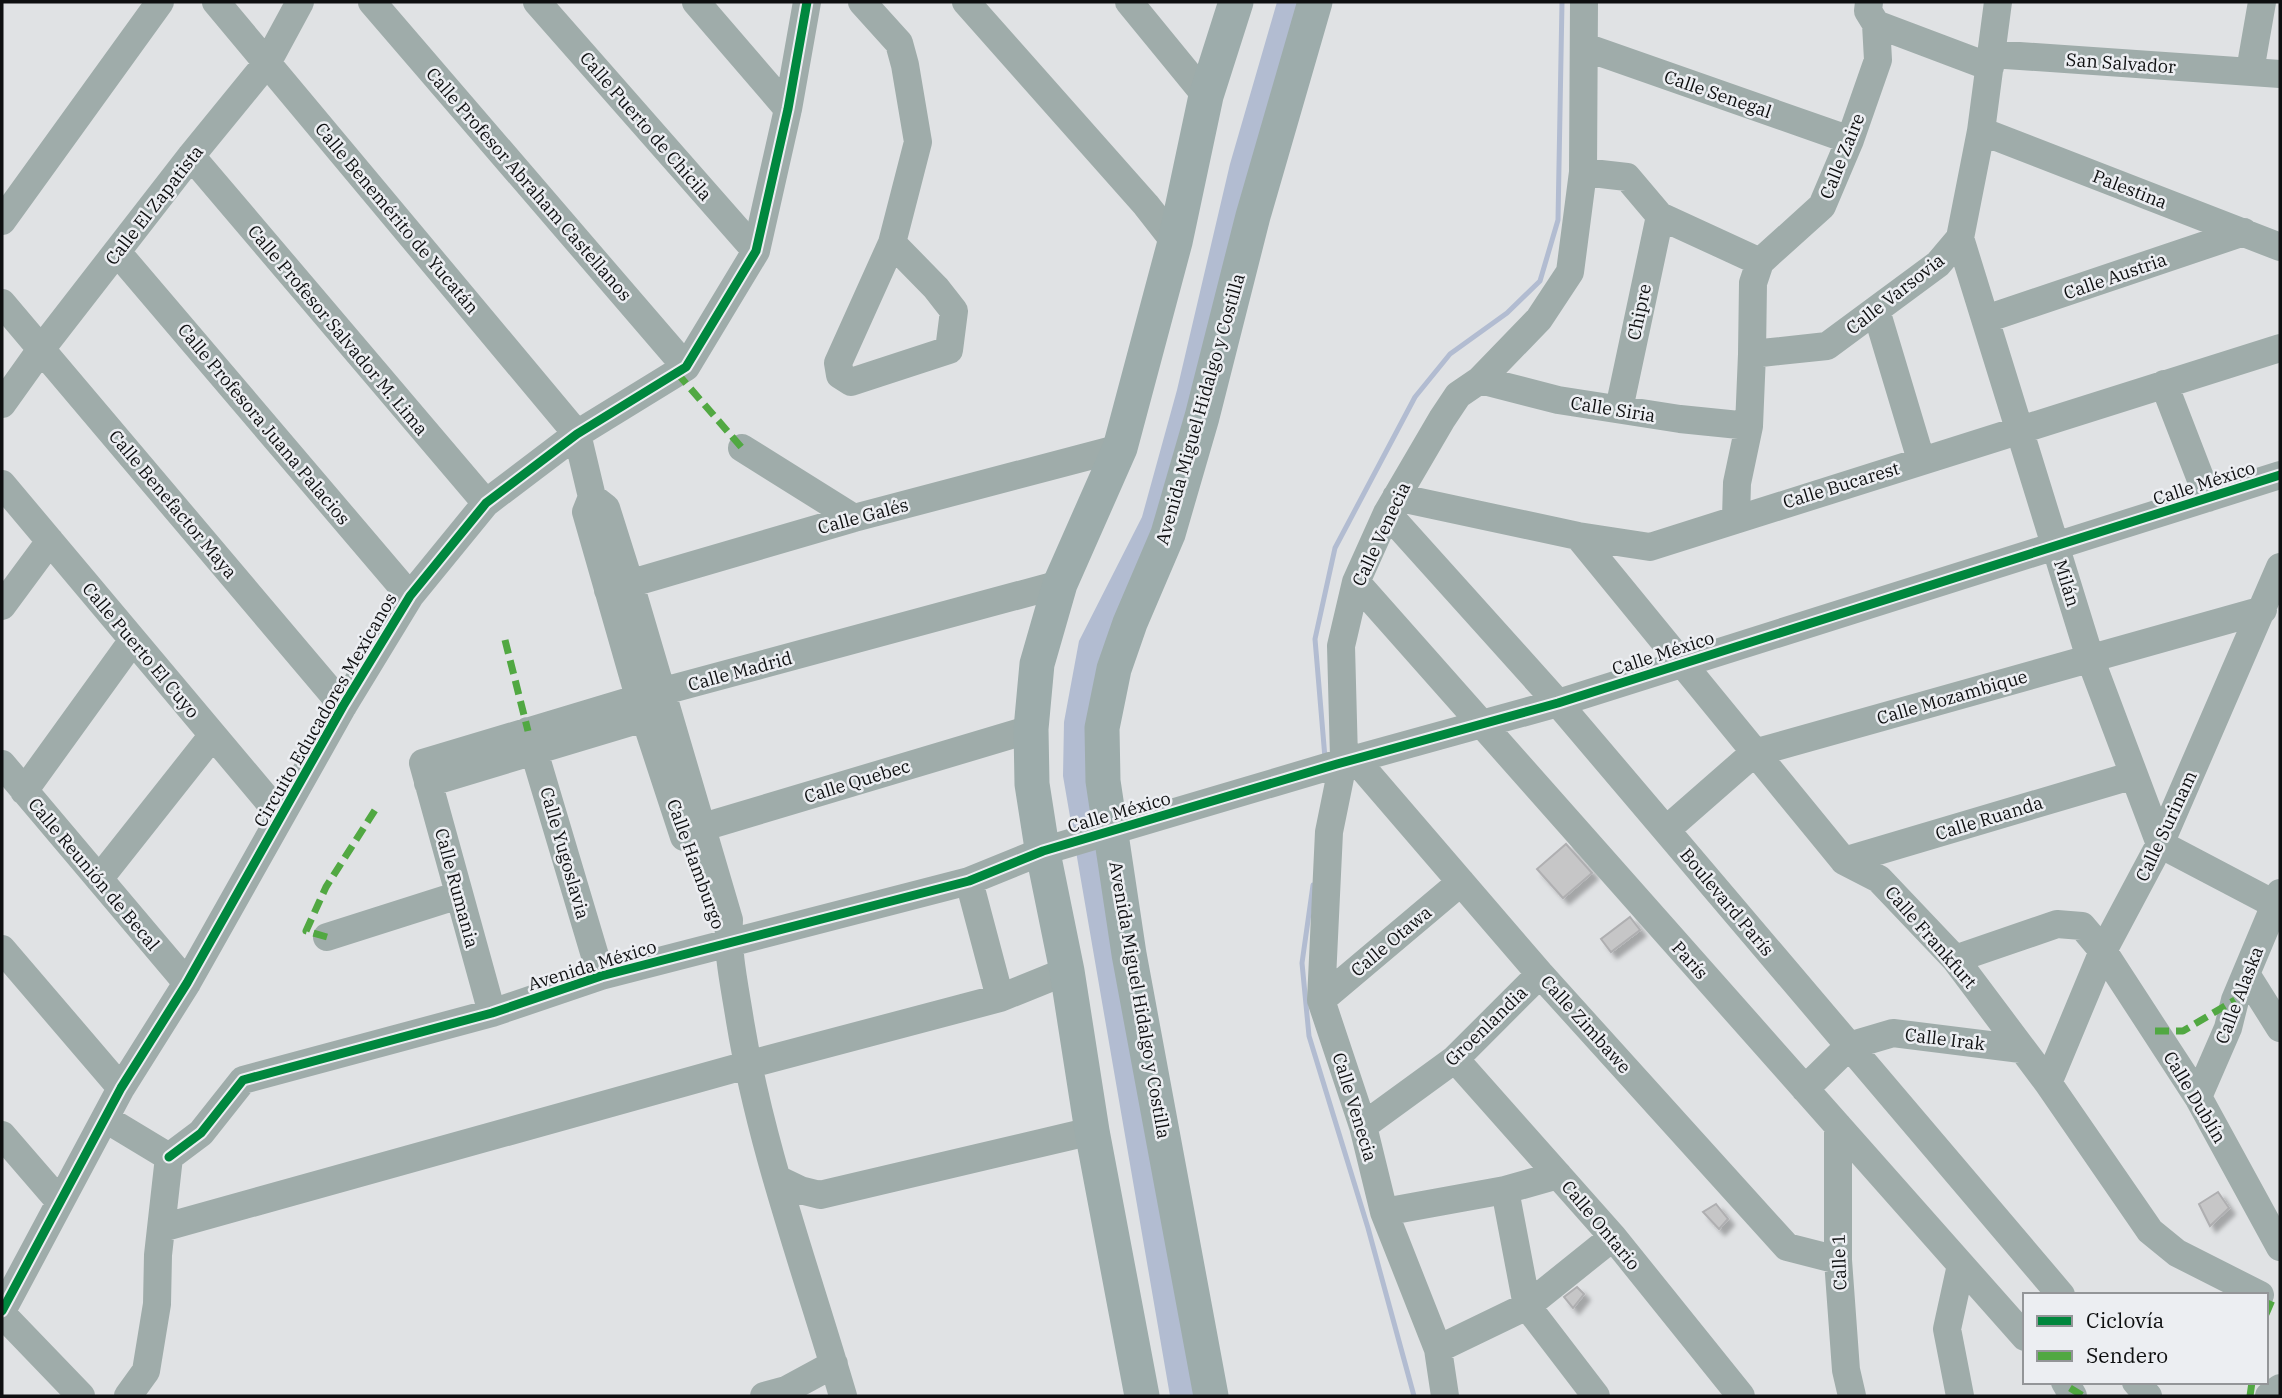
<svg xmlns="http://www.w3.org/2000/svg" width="2282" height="1398" viewBox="0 0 2282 1398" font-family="'IBM Plex Serif',serif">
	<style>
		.water { fill: #b2bcd1 }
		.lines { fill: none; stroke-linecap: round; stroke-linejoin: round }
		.stream { stroke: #b2bcd1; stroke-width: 5 }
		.building { fill: #c6c6c7; stroke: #afafb1; stroke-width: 2; filter: url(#shadow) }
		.minor { stroke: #9facaa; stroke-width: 28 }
		.major { stroke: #9dacab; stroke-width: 35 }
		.quiet { stroke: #51a842; stroke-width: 7; stroke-dasharray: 14 7; stroke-linecap: butt }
		.cycleway-casing { stroke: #eceef2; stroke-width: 13 }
		.cycleway { stroke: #00873e; stroke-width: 9 }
		.labels { text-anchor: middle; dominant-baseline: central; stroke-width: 5; stroke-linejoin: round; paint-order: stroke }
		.street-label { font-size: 18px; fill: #0e0f10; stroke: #eceef2 }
	</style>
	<defs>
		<filter id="shadow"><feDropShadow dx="6" dy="6" stdDeviation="2" flood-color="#0004"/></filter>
	</defs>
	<rect width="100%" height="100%" fill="#e0e2e4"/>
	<path class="water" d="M1277,2H1307L1195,425L1102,691L1200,1396H1170L1063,776L1064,722L1079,641L1142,517L1177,390L1230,164Z"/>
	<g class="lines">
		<path class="stream" d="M1325,758L1315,639L1335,548L1415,397L1450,354L1507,313L1540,281L1558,220L1562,2
			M1313,885L1302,963L1309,1036L1368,1228L1414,1396"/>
	</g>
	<path class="building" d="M1566,844L1592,873L1563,898L1537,869Z
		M1630,917L1640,930L1611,952L1601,939Z
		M2218,1192L2229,1208L2210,1226L2199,1204Z
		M1716,1204L1728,1219L1719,1229L1703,1212Z
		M1577,1287L1584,1294L1573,1308L1564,1297Z"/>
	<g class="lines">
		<path class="minor" d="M216,2L577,434L592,497L606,508L630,584L729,920C727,954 735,988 740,1021C761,1149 807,1272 843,1396
			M372,2L686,367
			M537,2L756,251
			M696,2L788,109
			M862,2L899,43L905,65L918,142L892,243L838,363L840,375L851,382L949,350L954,311L936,288L892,243
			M966,2L1146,205L1175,242
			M1129,2L1206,96
			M1876,24L1990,67
			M1585,47L1850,140
			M1991,54L2280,74
			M2250,71L2262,2
			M1981,131L2280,247
			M191,156L486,503
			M1583,172L1627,177L1660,216L1760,262
			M2,221L160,2
			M1960,238L2090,658L2160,844
			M117,252L410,596
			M1760,262L1822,206L1850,140L1878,60L1876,24L1868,11L1869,2
			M2,303L343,706
			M1876,310L1921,460
			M1986,319L2244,232
			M1752,354L1753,283L1760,262
			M1480,380L1558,400L1680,419L1749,426
			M2164,384L2208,498
			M2,404L42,348L191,156L267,63L300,2
			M1619,409L1660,216
			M742,448L854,518
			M2,484L281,816
			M592,497L586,512L645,718L684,837
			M1396,497L1578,536L1650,547L2280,348
			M1387,513L1558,703L2061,1295
			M1736,518L1737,483L1749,426L1752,354L1827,346L1938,264L1960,238L1981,131L1998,2
			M1578,536L1844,861L1879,879L1955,959L2048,1083L2150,1231L2177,1253L2260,1295
			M1356,582L2025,1337
			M608,590L854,518L1120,448
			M2,606L50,541
			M528,731L601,976
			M1355,759L1540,974L1787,1247L1838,1260
			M2,764L187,983
			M428,783L647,717L662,708
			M24,791L133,640
			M1666,830L1754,753L2263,610
			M683,833L1031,729
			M2160,844L2280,907
			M1844,861L2134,775
			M99,879L213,735
			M969,881L1000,998
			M327,937L459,895
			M2,949L121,1088
			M1955,959L2057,924L2082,926L2103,951L2198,1097L2280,1247
			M2246,974L2280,1028
			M1321,1000L1461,882
			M492,1013L423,763L660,692L1060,584
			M1455,1059L1613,1237L1741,1396
			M2048,1083L2103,951L2160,844L2280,567
			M1805,1089L1849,1046L1893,1033L2021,1049
			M2198,1097L2228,1028L2235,1000L2280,893
			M106,1119L169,1157
			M1363,1126L1455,1059L1540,974
			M1838,1126V1260L1846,1370L1852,1396
			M2,1135L60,1202
			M169,1157L201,1133L243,1080L492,1013L601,976L969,881L1043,851L1337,764L1558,703L2280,475
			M777,1179L800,1190L820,1195L1092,1131
			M1505,1190L1527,1306L1596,1396
			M1384,1212L1505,1190L1558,1175
			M162,1228L747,1065L1000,998L1067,971
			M2,1311L121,1088L187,983L343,706L410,596L486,503L577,434L686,367L756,251L788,109L807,2
			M2,1314L81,1396
			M1438,1349L1527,1306L1613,1237
			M2065,1382L2073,1396
			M2136,1382L2148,1396
			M128,1396L146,1371L157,1304L158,1255L169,1157
			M764,1396L786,1390L834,1364
			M1445,1396L1438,1349L1384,1212L1363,1126L1321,1000L1329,832L1344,758L1341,646L1356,582L1387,513L1442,419L1458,395L1480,380L1539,319L1570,272L1583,172L1584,2
			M1960,1396L1947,1329L1961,1265
			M2269,1396L2280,1388"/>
		<path class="major" d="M1142,1396L1092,1131L1067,971L1042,848L1032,784L1031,729L1037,664L1060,584L1120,448L1175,242L1206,96L1236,2
			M1211,1396L1129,954L1103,781L1102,728L1114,669L1130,623L1168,534L1202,417L1253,216L1315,2"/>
		<path class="quiet" d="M677,373L742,448
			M505,640L528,731
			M327,937L306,931L326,887L377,807
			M2155,1031H2183L2235,1000
			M2266,1314L2272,1300
			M2070,1388L2083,1396
			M2250,1396L2252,1382"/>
		<defs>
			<path id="cycleway" d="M169,1157L201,1133L243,1080L492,1013L601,976L969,881L1043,851L1337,764L1558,703L2280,475
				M2,1311L121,1088L187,983L343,706L410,596L486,503L577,434L686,367L756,251L788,109L807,2"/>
		</defs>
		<use href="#cycleway" class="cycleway-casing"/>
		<use href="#cycleway" class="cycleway"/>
	</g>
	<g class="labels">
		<g class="street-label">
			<text transform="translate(2121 63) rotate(4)">San Salvador</text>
			<text transform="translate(1718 94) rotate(19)">Calle Senegal</text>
			<text transform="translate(646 126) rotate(49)">Calle Puerto de Chicila</text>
			<text transform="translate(1842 156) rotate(-68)">Calle Zaire</text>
			<text transform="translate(529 184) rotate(49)">Calle Profesor Abraham Castellanos</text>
			<text transform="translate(2130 189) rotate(21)">Palestina</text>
			<text transform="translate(154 205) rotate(-52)">Calle El Zapatista</text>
			<text transform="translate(397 218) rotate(50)">Calle Benemérito de Yucatán</text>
			<text transform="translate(2115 276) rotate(-19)">Calle Austria</text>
			<text transform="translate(1895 294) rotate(-38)">Calle Varsovia</text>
			<text transform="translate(1639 312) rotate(-78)">Chipre</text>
			<text transform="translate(338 330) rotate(50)">Calle Profesor Salvador M. Lima</text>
			<text transform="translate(1200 409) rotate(-74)">Avenida Miguel Hidalgo y Costilla</text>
			<text transform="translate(1613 409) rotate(9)">Calle Siria</text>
			<text transform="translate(264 424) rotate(50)">Calle Profesora Juana Palacios</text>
			<text transform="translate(2204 483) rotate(-18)">Calle México</text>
			<text transform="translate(1841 485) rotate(-17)">Calle Bucarest</text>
			<text transform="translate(173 504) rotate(50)">Calle Benefactor Maya</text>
			<text transform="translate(863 516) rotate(-15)">Calle Galés</text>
			<text transform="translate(1381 534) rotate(-65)">Calle Venecia</text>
			<text transform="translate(2067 583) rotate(73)">Milán</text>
			<text transform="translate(141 650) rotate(50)">Calle Puerto El Cuyo</text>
			<text transform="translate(1663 653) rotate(-18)">Calle México</text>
			<text transform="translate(740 671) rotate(-15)">Calle Madrid</text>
			<text transform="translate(1952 697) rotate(-16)">Calle Mozambique</text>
			<text transform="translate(325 710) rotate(-60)">Circuito Educadores Mexicanos</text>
			<text transform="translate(857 781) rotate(-17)">Calle Quebec</text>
			<text transform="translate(1119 812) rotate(-16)">Calle México</text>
			<text transform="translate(1989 818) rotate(-17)">Calle Ruanda</text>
			<text transform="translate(2166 826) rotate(-65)">Calle Surinam</text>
			<text transform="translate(565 853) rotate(74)">Calle Yugoslavia</text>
			<text transform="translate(696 864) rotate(70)">Calle Hamburgo</text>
			<text transform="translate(94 874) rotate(50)">Calle Reunión de Becal</text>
			<text transform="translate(457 888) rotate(75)">Calle Rumania</text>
			<text transform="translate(1727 902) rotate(50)">Boulevard París</text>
			<text transform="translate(1931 937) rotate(49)">Calle Frankfurt</text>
			<text transform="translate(1391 941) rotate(-40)">Calle Otawa</text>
			<text transform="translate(1690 960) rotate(48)">París</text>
			<text transform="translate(592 965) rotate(-17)">Avenida México</text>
			<text transform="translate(2239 995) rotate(-69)">Calle Alaska</text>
			<text transform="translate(1140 1000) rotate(80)">Avenida Miguel Hidalgo y Costilla</text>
			<text transform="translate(1586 1024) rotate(48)">Calle Zimbawe</text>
			<text transform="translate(1486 1026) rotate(-44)">Groenlandia</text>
			<text transform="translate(1945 1039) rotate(7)">Calle Irak</text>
			<text transform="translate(2195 1097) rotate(59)">Calle Dublín</text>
			<text transform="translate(1355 1107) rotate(73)">Calle Venecia</text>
			<text transform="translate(1601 1225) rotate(50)">Calle Ontario</text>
			<text transform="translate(1839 1262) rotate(-92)">Calle 1</text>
		</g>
	</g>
	<rect width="2282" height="1398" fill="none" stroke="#0e0f10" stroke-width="7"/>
	<rect x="2023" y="1293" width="245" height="91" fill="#eceef2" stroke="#939598" stroke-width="2"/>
	<rect x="2037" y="1316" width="35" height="10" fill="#00873e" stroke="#939598" stroke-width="2"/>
	<text x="2086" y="1328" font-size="21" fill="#0e0f10">Ciclovía</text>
	<rect x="2037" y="1351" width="35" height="10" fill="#51a842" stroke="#939598" stroke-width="2"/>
	<text x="2086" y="1363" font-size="21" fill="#0e0f10">Sendero</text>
</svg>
